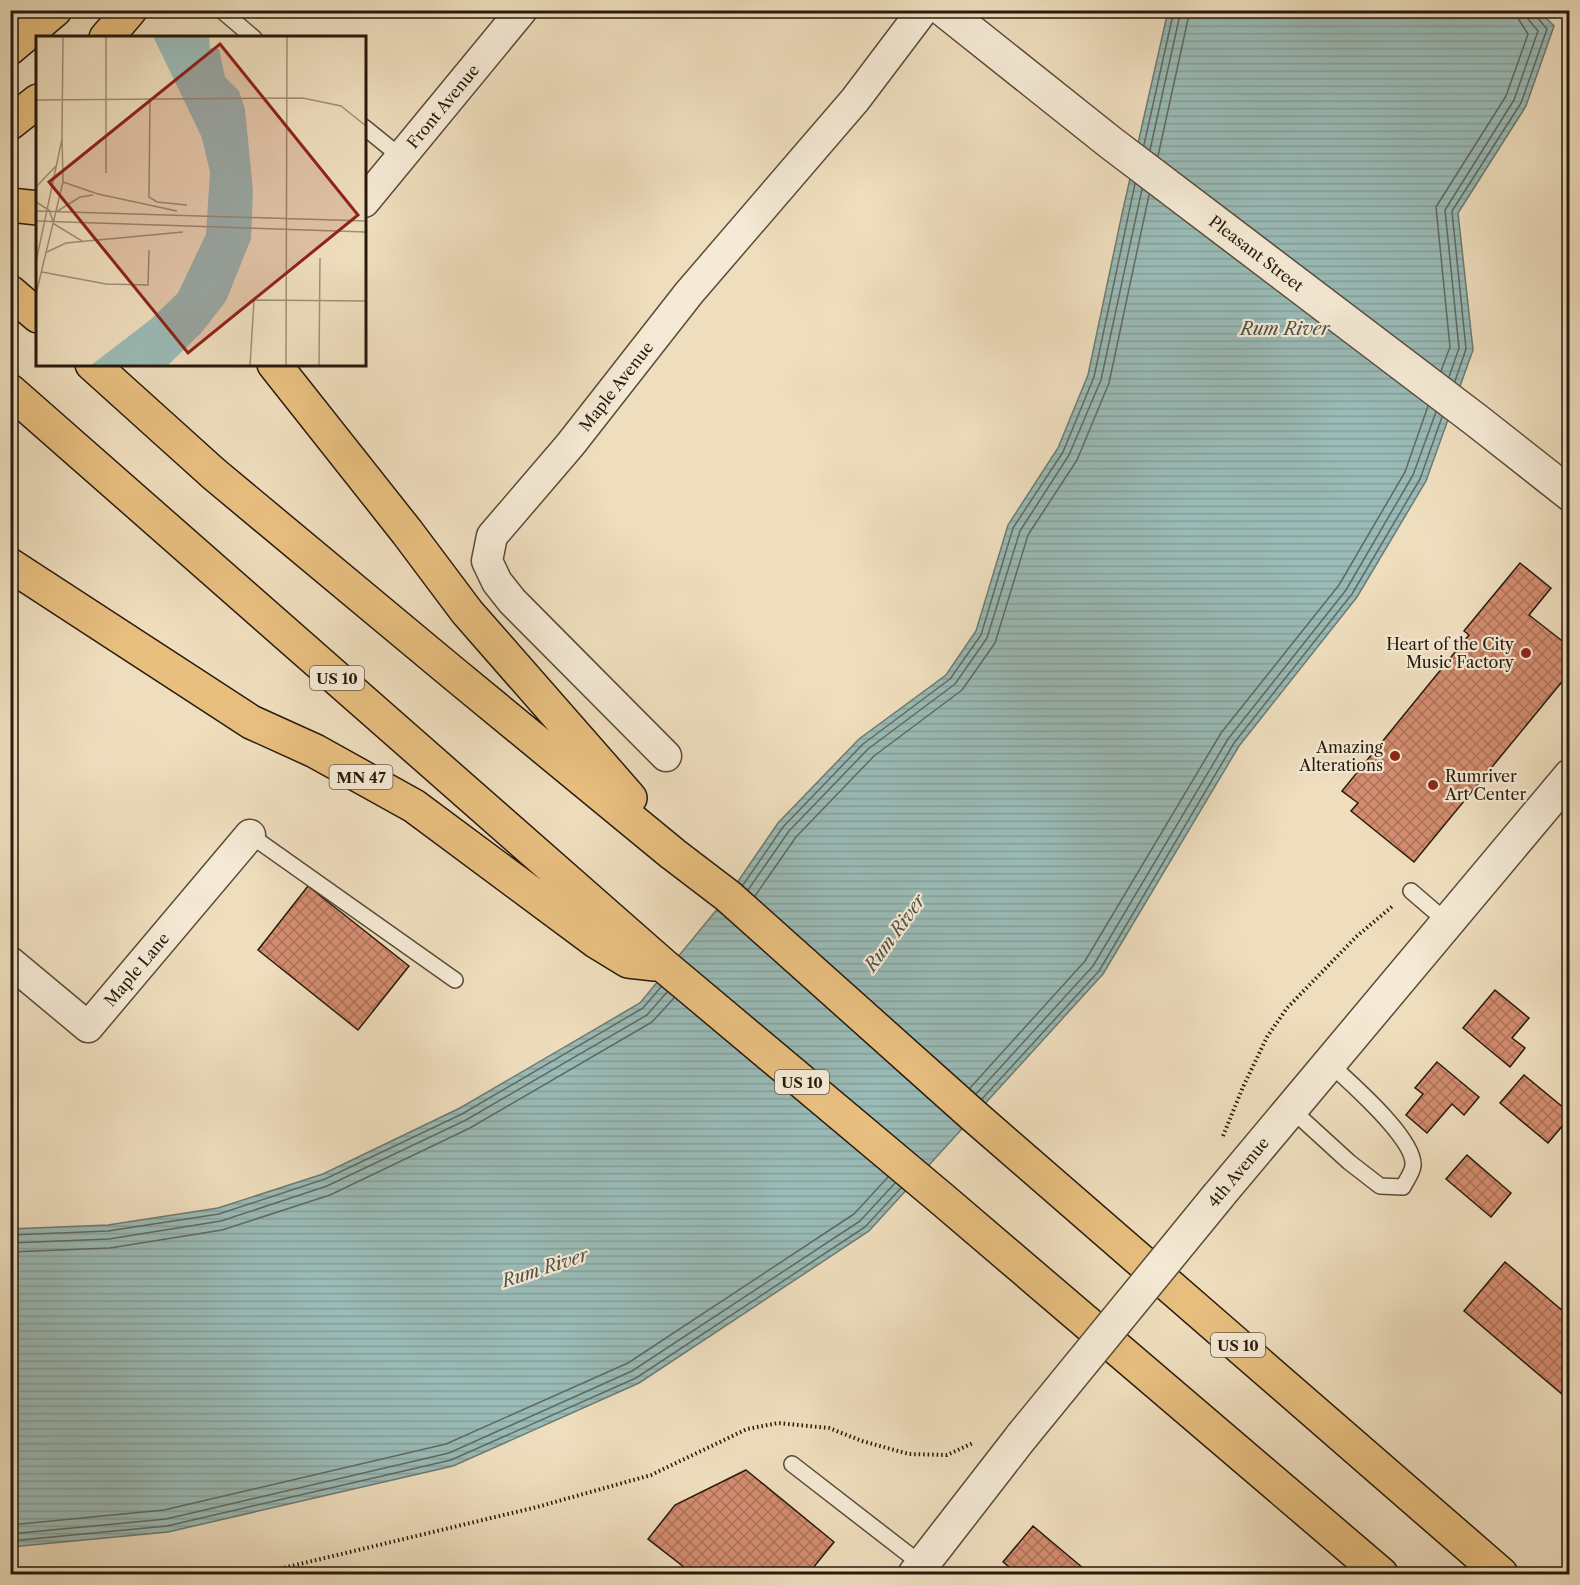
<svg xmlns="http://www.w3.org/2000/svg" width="1580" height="1585" viewBox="0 0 1580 1585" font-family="'Libre Caslon Text',serif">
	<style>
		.water { fill: url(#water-rules); stroke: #6c7b72; stroke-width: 1.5 }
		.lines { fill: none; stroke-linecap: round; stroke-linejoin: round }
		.shore { stroke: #606a61; stroke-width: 1.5 }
		.building { fill: url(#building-cross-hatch); stroke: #271a0b; stroke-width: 1.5 }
		.service-casing { stroke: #594b38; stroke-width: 18 }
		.minor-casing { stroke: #594b38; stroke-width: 33 }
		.tertiary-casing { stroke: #594b38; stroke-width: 36 }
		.trunk-casing { stroke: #271a0b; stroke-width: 36 }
		.motorway-casing { stroke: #271a0b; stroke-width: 36 }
		.path { stroke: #271a0b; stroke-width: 4; stroke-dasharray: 1.5 3; stroke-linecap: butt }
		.service { stroke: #f5ead5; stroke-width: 15 }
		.minor { stroke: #f5ead5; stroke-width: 30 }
		.tertiary { stroke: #f5ead5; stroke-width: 33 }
		.trunk { stroke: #e8bf7f; stroke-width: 33 }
		.motorway { stroke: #e8bf7f; stroke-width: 33 }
		.tertiary-bridge-casing { stroke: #594b38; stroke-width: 36; stroke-linecap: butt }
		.tertiary-bridge { stroke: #f5ead5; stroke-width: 33 }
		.poi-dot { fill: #8f2418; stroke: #f5ead5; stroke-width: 2 }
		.labels { text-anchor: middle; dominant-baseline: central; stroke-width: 4.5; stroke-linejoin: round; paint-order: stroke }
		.shield { fill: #f5ead5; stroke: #655848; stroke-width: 1.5 }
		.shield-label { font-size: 15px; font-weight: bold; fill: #271a0b }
		.street-label { font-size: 16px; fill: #271a0b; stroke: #f5ead5 }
		.poi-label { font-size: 16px; fill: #271a0b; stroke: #f5ead5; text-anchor: end }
		.water-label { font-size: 18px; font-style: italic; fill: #4f5247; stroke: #f5ead5 }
		.inset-road { fill: none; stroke: #9f9076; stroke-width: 1.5 }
		.view { fill: #8f2418; fill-opacity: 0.15; stroke: #8f2418; stroke-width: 3 }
		.inset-edge { fill: none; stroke: #271a0b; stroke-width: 3 }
	</style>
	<defs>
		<pattern id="water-rules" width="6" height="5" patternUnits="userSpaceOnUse" patternTransform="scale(1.5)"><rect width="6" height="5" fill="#9abbb7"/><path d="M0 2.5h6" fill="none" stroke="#85a09c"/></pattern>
		<pattern id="building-cross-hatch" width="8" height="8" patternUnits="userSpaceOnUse" patternTransform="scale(1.5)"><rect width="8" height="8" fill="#d48d70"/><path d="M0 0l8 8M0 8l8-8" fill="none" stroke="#ac725a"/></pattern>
	</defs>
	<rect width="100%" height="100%" fill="#efdebe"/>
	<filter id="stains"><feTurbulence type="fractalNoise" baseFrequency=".00333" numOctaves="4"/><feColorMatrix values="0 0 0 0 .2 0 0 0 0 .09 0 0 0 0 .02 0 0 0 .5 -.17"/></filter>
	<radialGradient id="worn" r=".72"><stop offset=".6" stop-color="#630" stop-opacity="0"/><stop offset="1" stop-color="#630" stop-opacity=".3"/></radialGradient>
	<path class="water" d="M1538,10L1554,26L1526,106L1458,213L1473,350L1426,481L1357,597L1239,746L1103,974L869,1231L639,1383L453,1466L168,1532L11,1547L10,1229L108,1225L218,1208L323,1174L460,1108L640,1003L728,896L778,823L859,739L946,675L976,631L1008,525L1058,448L1088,375L1122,214L1168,11Z"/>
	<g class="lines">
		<path class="shore" d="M1144,145L1174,10
			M1150,150L1181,10
			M1158,156L1190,10
			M1441,371L1450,347L1436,207L1506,96L1528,34L1519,20L1518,10
			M1449,377L1459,348L1445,210L1514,100L1538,31L1528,19L1527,10
			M1455,381L1466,349L1452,211L1521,103L1547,29L1536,16L1535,10
			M743,885L783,827L863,744L950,679L981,635L1013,528L1063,452L1094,377L1135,184
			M748,890L789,831L868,749L955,684L987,638L1020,531L1069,455L1101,380L1142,189
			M755,896L796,837L874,756L962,690L995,643L1028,535L1077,460L1109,383L1149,195
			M970,1088L1085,961L1221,733L1339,585L1405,472L1428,406
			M976,1094L1093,966L1228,739L1346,590L1413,475L1436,412
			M982,1099L1099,971L1234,743L1352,594L1420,479L1442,417
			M10,1235L108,1231L219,1214L325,1179L462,1114L643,1008L661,987
			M10,1243L109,1239L221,1221L327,1186L466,1120L647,1015L667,992
			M10,1252L110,1248L222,1230L330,1195L470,1128L652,1022L674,998
			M10,1525L164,1510L446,1444L628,1363L854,1214L888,1177
			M10,1534L166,1519L449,1453L632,1371L860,1221L895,1183
			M10,1541L167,1526L451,1460L636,1378L865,1227L901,1188"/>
	</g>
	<path class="building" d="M1520,563L1551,588L1529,615L1570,647V672L1414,862L1351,811L1358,803L1342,791L1469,635L1464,631Z
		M308,886L409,966L358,1030L258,950Z
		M1495,990L1529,1018L1512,1038L1525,1048L1510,1067L1463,1028Z
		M1437,1062L1479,1097L1464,1115L1452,1104L1427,1133L1406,1115L1423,1094L1415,1088Z
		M1524,1075L1570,1113V1117L1548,1143L1500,1103Z
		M1467,1155L1511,1193L1491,1217L1446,1179Z
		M1505,1262L1570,1317V1401L1464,1311Z
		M746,1470L834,1542L808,1574H693L648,1539L675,1505Z
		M1033,1526L1090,1574H1018L1003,1562Z"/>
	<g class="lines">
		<defs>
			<path id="service" d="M221,10L254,38
				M364,127L401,157
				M250,835L455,980
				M1411,891L1447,922
				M1291,1109L1349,1162L1380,1186L1403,1187C1406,1181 1412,1173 1413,1166C1416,1139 1348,1081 1329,1063
				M792,1464L925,1567"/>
			<g id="minor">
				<path id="s1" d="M364,202L522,10"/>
				<path id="s2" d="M666,756L512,601L497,582L487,561L492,536L570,445L689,293L855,100L923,10"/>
				<path id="s3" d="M10,962L88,1027L250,835"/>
			</g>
			<g id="tertiary">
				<path id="s4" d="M944,10L1111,143L1476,420L1570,494"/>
				<path d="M1219,1195L1570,776"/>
				<path d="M915,1574L1022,1436"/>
			</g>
			<path id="trunk" d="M106,38L130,10
				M10,48L55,10
				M10,123L38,101"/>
			<path id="motorway" d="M10,205L38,208
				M10,292L38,316
				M92,364L214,474L453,673L673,854L728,896L974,1116L1501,1574
				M274,364L407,532L467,612L630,798
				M10,391L663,965L942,1199L1381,1574
				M10,565L251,722L315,751L414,806L597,942L628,961L655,964"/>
		</defs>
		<use href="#service" class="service-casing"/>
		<use href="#minor" class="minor-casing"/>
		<use href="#tertiary" class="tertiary-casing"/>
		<use href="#trunk" class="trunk-casing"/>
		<use href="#motorway" class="motorway-casing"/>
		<path class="path" d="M1223,1136L1243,1087L1267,1037L1287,1008L1357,936L1394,905
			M258,1574L537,1507L651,1475L747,1429L778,1423L829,1428L862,1441L909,1454L947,1455L973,1443"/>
		<use href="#service" class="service"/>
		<use href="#minor" class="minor"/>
		<use href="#tertiary" class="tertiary"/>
		<use href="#trunk" class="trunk"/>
		<use href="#motorway" class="motorway"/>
		<defs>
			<path id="tertiary-bridge" d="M1022,1436L1219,1195"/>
		</defs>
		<use href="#tertiary-bridge" class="tertiary-bridge-casing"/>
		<use href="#tertiary-bridge" class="tertiary-bridge"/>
	</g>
	<g class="poi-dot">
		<circle cx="1526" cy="653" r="6"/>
		<circle cx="1395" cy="756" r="6"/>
		<circle cx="1433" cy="785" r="6"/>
	</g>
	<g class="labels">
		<g class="shield">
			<rect x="310" y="666" width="54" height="24" rx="4.5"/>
			<rect x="329.5" y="765" width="63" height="24" rx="4.5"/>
			<rect x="775" y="1070" width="54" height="24" rx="4.5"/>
			<rect x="1211" y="1333" width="54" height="24" rx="4.5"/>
		</g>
		<g class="shield-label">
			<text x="337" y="678">US 10</text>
			<text x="361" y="777">MN 47</text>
			<text x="802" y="1082">US 10</text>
			<text x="1238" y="1345">US 10</text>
		</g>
		<g class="street-label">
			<text stroke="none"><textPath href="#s1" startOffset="124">Front Avenue</textPath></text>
			<text stroke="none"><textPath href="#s4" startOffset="396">Pleasant Street</textPath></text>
			<text stroke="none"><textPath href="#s2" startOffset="486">Maple Avenue</textPath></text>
			<text stroke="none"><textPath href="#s3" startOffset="177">Maple Lane</textPath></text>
			<text transform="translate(1238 1172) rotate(-50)">4th Avenue</text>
		</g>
		<g class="poi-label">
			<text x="1514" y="644">Heart of the City<tspan x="1514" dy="18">Music Factory</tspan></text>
			<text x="1383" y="747">Amazing<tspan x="1383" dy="18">Alterations</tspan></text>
			<text x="1445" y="776" text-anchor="start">Rumriver<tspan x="1445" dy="18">Art Center</tspan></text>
		</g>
		<g class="water-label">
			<text x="1285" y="329">Rum River</text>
			<text transform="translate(895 933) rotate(-54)">Rum River</text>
			<text transform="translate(545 1268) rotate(-18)">Rum River</text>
		</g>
	</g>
	<g transform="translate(36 36)">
		<rect width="330" height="330" fill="#efdebe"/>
		<path d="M117,0H173L174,12L183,13L189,41L203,55L209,73L217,155L215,203L190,265L165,297L131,330H54L114,284L142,257L170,198L174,136L166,102Z" fill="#9abbb7"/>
		<path class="inset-road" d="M0,64L267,62L305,70L330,90M114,64L113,161L121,166L151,169M26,99L27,0M70,137V0M27,146L62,158L141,175M0,151L20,130M0,166L13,174L18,188L46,205M0,175L330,185M20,176L44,161L57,159M0,185L330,196M11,216L30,207L147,196M0,226L26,103M6,236L70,248L112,249L113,214M0,258L27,146L26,99M214,330L218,264L330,265M250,330L251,0M283,330L284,222"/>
		<path class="view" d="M184,8L322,179L152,317L13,146Z"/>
		<rect width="330" height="330" class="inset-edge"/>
	</g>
	<rect width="1580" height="1585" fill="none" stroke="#efdebe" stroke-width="36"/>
	<rect x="12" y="12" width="1556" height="1561" fill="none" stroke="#271a0b" stroke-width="3"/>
	<rect x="18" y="18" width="1544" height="1549" fill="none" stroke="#271a0b" stroke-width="1.5"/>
	<rect width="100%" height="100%" filter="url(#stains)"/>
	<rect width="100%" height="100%" fill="url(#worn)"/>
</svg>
